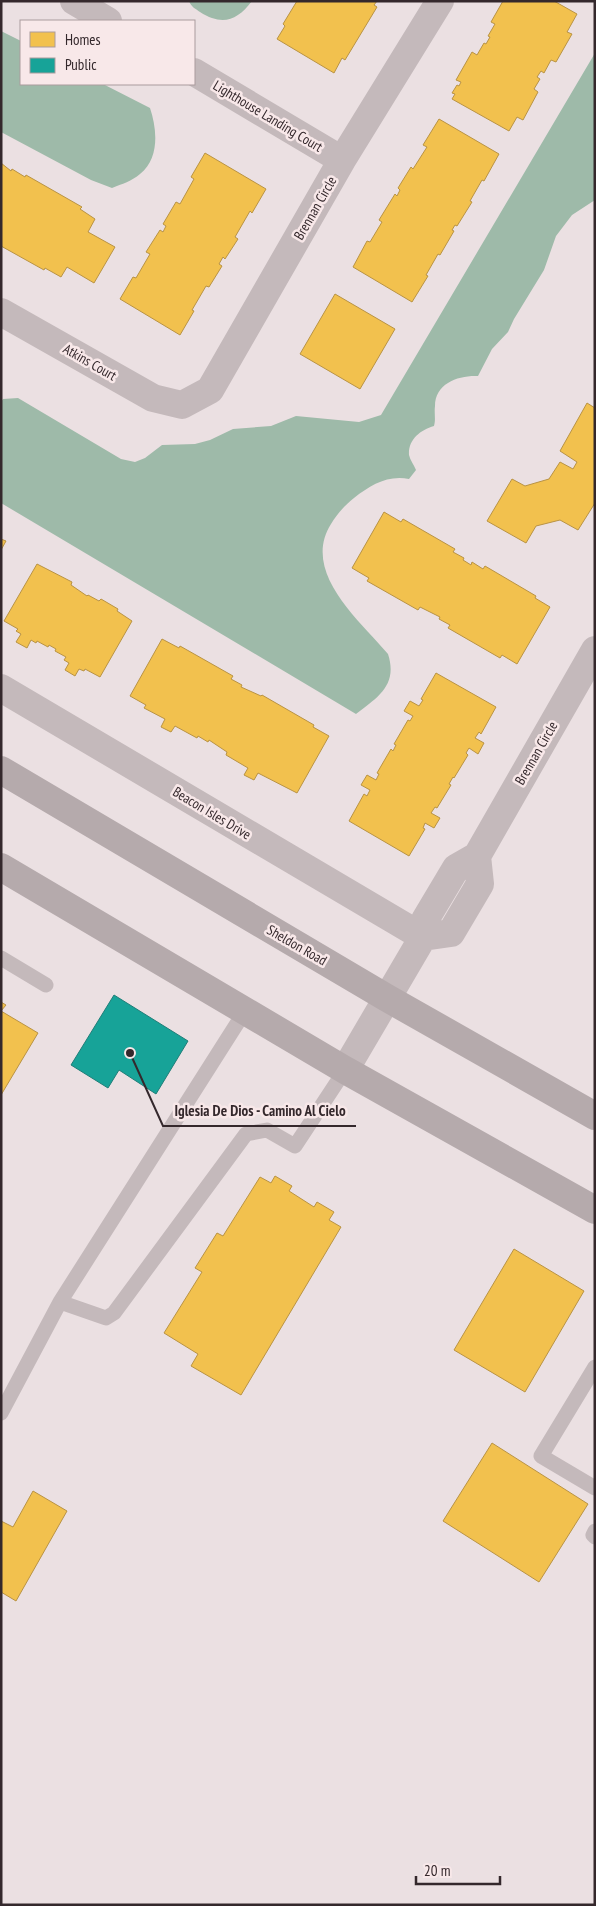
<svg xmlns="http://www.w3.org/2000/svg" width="596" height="1906" viewBox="0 0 596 1906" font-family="'PT Sans Narrow',sans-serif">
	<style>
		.water { fill: #9ebaa9 }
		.homes { fill: #f2c14e; stroke: #b99344 }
		.public { fill: #17a398; stroke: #207e78 }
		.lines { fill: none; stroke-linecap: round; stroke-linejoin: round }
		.service { stroke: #c4b9bb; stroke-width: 15 }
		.minor { stroke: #c4b9bb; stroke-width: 28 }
		.secondary { stroke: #b5aaac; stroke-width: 28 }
		.labels { text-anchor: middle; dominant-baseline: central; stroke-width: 5; stroke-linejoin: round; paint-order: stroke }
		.street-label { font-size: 14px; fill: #34282c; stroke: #f8e8e9 }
		.leader { fill: none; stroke: #34282c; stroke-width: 2 }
		.callout-dot { fill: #34282c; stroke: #f8e8e9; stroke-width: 2 }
		.callout-label { font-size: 15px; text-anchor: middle; font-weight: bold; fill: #34282c; stroke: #f8e8e9; stroke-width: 5; stroke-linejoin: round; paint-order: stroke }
	</style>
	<rect width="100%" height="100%" fill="#ebe0e2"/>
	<path class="water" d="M189,1H252C237,21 222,26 200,12C196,9 191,7 189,1Z
		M1,31L21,41V84H103L150,108C157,129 160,158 140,174C132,181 122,184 112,188L91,180L1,132Z
		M595,53V200L572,215L556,236L544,270L514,319L508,332L492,349L478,376C459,375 435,383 435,406C434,414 436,419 434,426C420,430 408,440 409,455C410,460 414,465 416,470L409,479C387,475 371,485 354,498C345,505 337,514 331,524C301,572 359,620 388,654C398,685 378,697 356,714L1,503V402L3,399L18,398L121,459L135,462L145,458L162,445L195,444L210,440L233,429L271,426L296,416L359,422L381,415Z"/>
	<path class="homes" d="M297,1H377L374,5L377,7L345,60L342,58L334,73L277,39L285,26L283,24Z
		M503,1H554L577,14L567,32L572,34L556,62L551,60L544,73L541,71L537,77L540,79L534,89L538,92L523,120L517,117L509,131L452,99L455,94L452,93L457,85L459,86L461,82L456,80L472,52L477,55L484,43L486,44L490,37L488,36L495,24L491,22Z
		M439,119L499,154L484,181L482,180L470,201L472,202L457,226L455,225L452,230L454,231L440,255L438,254L426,275L428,276L412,302L353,267L367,241L370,242L382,222L379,220L395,194L397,196L400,190L398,188L411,167L413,169L427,147L423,145Z
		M205,153L266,189L252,213L250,211L235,237L238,239L225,259L223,257L219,264L222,266L209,287L206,286L192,310L194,311L180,335L120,299L133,277L136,278L150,254L146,252L160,230L163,232L166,226L163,224L176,202L180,204L194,179L191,177Z
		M1,163L11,171L12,169L25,177L26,175L82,207L80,209L95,219L88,232L115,247L94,283L67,267L61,277L45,268L44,270L1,246Z
		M335,294L395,329L360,389L300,354Z
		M587,403L595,408V503L578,530L560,520L536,526L526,543L487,521L512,479L525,486L549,479L560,462L573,469L577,462L560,451Z
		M384,512L401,522L403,519L455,549L453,552L464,558L463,560L471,565L472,562L483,569L485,566L536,596L535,598L550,607L517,664L502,655L500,658L448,628L450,625L439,619L440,617L420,607L418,610L367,581L369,578L352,568Z
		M1,539L6,541L1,550Z
		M37,564L72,582L71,585L87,596L88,595L99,601L101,599L118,609L117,611L132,621L100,677L85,669L84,671L79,669L75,676L65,670L69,663L64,660L66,657L55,651L56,649L49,645L48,647L37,641L36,643L31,640L27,648L16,642L21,634L16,631L18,629L4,621Z
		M162,639L179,648L180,646L233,676L231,679L242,685L241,687L261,696L262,695L314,725L313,727L329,736L297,793L258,773L254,780L244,775L248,768L226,755L227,752L209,740L208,742L198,736L197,738L175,726L171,732L161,727L165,719L144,708L146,705L130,696Z
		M436,673L496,707L481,734L479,732L475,738L484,743L478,754L469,748L466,753L468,755L454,778L453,777L449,784L451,785L437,808L435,807L431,813L440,818L434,828L425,823L423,828L425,829L409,856L349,821L364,794L367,796L370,790L361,785L367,775L376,780L379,774L377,773L391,749L393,751L396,745L394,744L408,720L410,721L413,716L404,711L410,701L419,706L423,700L421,699Z
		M1,1002L6,1005L1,1011L38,1033L1,1095Z
		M275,1176L292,1186L289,1191L314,1207L317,1202L334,1212L329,1220L341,1227L241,1395L191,1366L198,1354L164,1333L202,1272L195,1268L217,1233L223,1236L260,1177L271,1183Z
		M514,1249L584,1291L525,1392L454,1350Z
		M492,1443L588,1504L539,1582L443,1521Z
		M33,1491L67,1511L16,1601L1,1592V1521L13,1527Z"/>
	<path class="public" d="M114,995L188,1041L156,1094L119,1070L108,1088L71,1065Z"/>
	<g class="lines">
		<path class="service" d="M1,958L46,985
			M245,1011L60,1302L106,1318L114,1313L246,1134L267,1130L295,1146L345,1070
			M595,1367L541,1456L595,1488
			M1,1413L60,1302
			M595,1531L593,1535L595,1537"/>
		<path class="minor" d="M74,1L108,21
			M194,72L342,160
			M1,312L153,398L182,405L210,390L342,160L440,1
			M1,688L423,937
			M423,937L451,933L480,884L477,856
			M345,1070L423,937L425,920L456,868L477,856L595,650"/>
		<path class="secondary" d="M1,770L387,998L595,1116
			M1,867L345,1070L595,1210"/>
	</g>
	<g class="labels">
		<g class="street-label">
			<text transform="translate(268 116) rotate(31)">Lighthouse Landing Court</text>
			<text transform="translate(315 208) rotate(-60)">Brennan Circle</text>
			<text transform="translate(90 362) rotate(30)">Atkins Court</text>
			<text transform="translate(536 753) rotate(-60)">Brennan Circle</text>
			<text transform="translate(212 813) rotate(31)">Beacon Isles Drive</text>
			<text transform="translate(297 945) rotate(30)">Sheldon Road</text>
		</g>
	</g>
	<path class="leader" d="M130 1053L163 1126H356"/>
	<circle class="callout-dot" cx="130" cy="1053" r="5"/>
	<g class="callout-label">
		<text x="260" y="1116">Iglesia De Dios - Camino Al Cielo</text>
	</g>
	<rect width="596" height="1906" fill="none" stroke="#34282c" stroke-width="5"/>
	<rect x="20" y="20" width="175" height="65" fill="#f8e8e9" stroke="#aa9b9d"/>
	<rect x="30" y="32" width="25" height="15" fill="#f2c14e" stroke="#aa9b9d"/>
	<text x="65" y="45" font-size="15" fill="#34282c">Homes</text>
	<rect x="30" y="58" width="25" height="15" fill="#17a398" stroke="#aa9b9d"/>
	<text x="65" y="70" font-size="15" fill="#34282c">Public</text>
	<path d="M416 1876v8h84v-8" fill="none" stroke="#34282c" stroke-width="2.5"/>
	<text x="424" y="1876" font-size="15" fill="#34282c" stroke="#f8e8e9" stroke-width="4" paint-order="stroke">20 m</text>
</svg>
